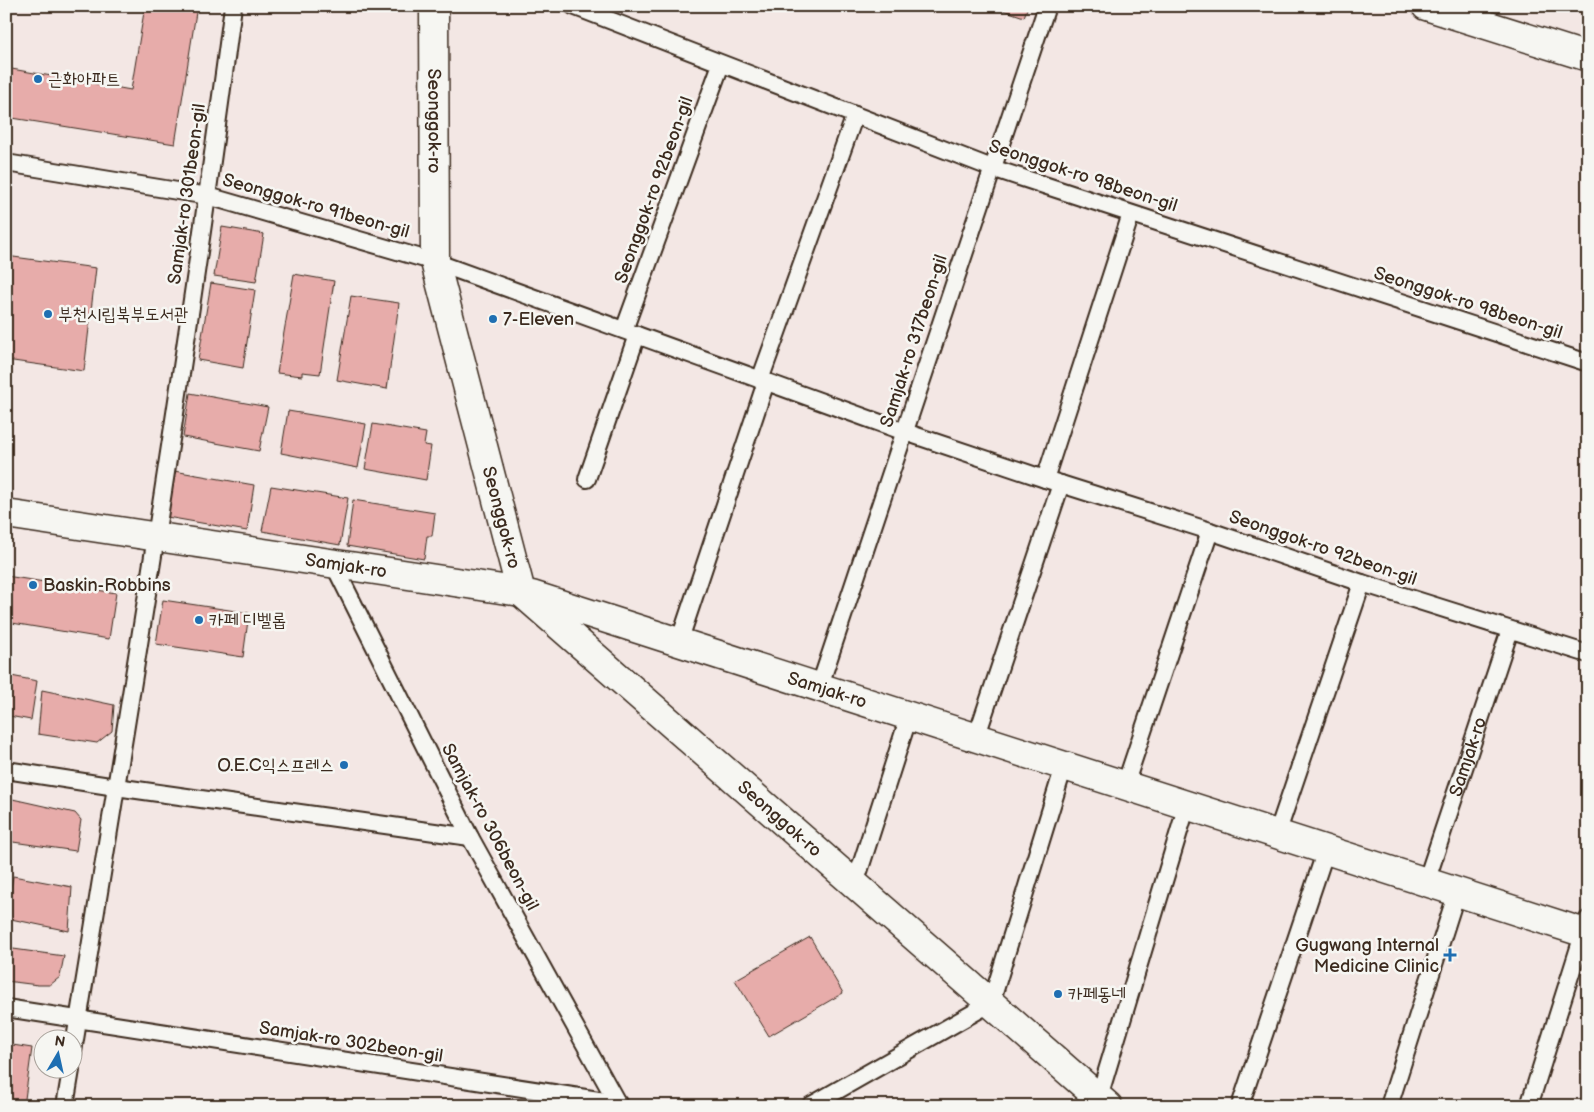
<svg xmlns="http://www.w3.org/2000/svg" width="1594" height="1112" viewBox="0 0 1594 1112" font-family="'Balsamiq Sans','Poor Story',sans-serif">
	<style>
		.building { fill: #e7acaa; stroke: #3b2a1e }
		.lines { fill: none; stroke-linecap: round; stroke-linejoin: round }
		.service-casing { stroke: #3b2a1e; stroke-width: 20 }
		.minor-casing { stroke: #3b2a1e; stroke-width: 31 }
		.tertiary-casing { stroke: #3b2a1e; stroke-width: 31 }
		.service { stroke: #f6f6f2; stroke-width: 16 }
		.minor { stroke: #f6f6f2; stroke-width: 28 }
		.tertiary { stroke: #f6f6f2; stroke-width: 28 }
		.poi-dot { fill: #1f6fb2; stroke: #f6f6f2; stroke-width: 2 }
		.labels { text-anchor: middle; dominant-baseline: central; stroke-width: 5; stroke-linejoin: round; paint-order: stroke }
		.poi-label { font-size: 18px; fill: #3b2a1e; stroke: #f6f6f2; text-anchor: start }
		.street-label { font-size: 18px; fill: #3b2a1e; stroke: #f6f6f2 }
	</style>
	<rect width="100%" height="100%" fill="#f3e7e4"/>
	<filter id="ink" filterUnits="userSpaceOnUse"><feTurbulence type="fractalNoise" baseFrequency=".02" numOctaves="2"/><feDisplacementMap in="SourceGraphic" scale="10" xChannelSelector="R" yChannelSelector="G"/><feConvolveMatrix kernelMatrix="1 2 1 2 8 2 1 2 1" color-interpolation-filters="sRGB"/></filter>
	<g filter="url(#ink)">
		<path class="building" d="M145,6H197L175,144L6,117V68L131,90Z
			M991,6H1028L1024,17Z
			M222,227L264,234L256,282L214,276Z
			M6,256L96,268L84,371L6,360Z
			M294,274L334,281L320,374L302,372V376L277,373Z
			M211,283L255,290L243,368L198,360Z
			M351,296L399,303L387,389L337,380Z
			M190,393L268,407L259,451L183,437Z
			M288,411L366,424L358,468L281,453Z
			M373,424L426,433L424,445L431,446L426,480L365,469Z
			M174,471L254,485L247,531L167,517Z
			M271,486L348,498L340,545L262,531Z
			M353,500L435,513L432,536H427L424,559L347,546Z
			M6,576L116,593L109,639L6,622Z
			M163,600L249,613L243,657L156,644Z
			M6,675L37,681L31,720L9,716V728L6,727Z
			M42,690L114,705L112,731L97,743L38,734Z
			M8,798L75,813L81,820L76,851L6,841V800Z
			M13,876L72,887L69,931L6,918Z
			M810,937L843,993L769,1036L735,980Z
			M6,948L64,956L60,977L50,985H38L6,981Z
			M6,1044L32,1048L24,1106H6Z"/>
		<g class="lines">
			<defs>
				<g id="service">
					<path d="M573,6L992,168L1588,363"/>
					<path d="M6,163L208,196L435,262L905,432L1045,479L1210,531L1362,583L1588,654"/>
					<path d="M624,330L721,64"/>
					<path d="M760,380L855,115"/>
					<path d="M587,479L637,335"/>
					<path d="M1045,479L1131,214"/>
					<path d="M333,563L470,837L619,1106"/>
					<path d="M679,642L766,382"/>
					<path d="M819,688L1047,6"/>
					<path d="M976,738L1061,484"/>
					<path d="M6,770L116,787L470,837"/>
					<path d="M1125,785L1210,531"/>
					<path d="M1277,834L1362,583"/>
					<path id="s1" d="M1426,882L1510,630"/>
					<path d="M855,884L909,716"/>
					<path d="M6,1008L618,1103"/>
					<path d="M72,1058C129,708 187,358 233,6"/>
					<path d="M1099,1097L1187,805"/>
					<path d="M65,1106L71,1070"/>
					<path d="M810,1106L991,1003L1064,766"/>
					<path d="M1240,1106L1326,850"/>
					<path d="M1389,1106L1457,892"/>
					<path d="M1529,1106L1588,919"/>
				</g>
				<g id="minor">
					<path d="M1426,6L1588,57"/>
					<path id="s2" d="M6,514L521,592"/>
				</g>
				<g id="tertiary">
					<path id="s3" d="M434,6L435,262L521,592L1108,1106"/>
					<path id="s4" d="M532,595L1588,934"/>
				</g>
			</defs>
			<use href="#service" class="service-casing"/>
			<use href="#minor" class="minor-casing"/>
			<use href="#tertiary" class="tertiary-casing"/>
			<use href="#service" class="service"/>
			<use href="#minor" class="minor"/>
			<use href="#tertiary" class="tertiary"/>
		</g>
	</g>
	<g class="poi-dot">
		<circle cx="38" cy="79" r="5"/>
		<circle cx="48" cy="314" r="5"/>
		<circle cx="493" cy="319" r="5"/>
		<circle cx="33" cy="585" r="5"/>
		<circle cx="199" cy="620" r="5"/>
		<circle cx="344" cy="765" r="5"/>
		<path d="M1447.5 947.5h5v5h5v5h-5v5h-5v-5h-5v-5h5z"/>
		<circle cx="1058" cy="994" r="5"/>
	</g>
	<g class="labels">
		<g class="poi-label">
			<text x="48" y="79">근화아파트</text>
			<text x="58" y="314">부천시립북부도서관</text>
			<text x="503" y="319">7-Eleven</text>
			<text x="43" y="585">Baskin-Robbins</text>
			<text x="209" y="620">카페 디벨롭</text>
			<text x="334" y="765" text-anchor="end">O.E.C익스프레스</text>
			<text x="1439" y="945" text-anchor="end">Gugwang Internal<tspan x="1439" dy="21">Medicine Clinic</tspan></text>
			<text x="1068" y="994">카페동네</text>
		</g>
		<g class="street-label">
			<text stroke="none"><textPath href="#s3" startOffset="115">Seonggok-ro</textPath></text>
			<text transform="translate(1083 176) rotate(18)">Seonggok-ro 98beon-gil</text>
			<text transform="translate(654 190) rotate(-70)">Seonggok-ro 92beon-gil</text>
			<text transform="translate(187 194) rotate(-82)">Samjak-ro 301beon-gil</text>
			<text transform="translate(316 206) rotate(16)">Seonggok-ro 91beon-gil</text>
			<text transform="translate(1468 303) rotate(18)">Seonggok-ro 98beon-gil</text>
			<text transform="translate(914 341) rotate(-72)">Samjak-ro 317beon-gil</text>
			<text stroke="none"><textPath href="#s3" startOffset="520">Seonggok-ro</textPath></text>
			<text transform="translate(1323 548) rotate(19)">Seonggok-ro 92beon-gil</text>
			<text stroke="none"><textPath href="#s2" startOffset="344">Samjak-ro</textPath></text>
			<text stroke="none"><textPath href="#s4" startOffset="310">Samjak-ro</textPath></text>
			<text stroke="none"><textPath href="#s1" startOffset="132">Samjak-ro</textPath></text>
			<text stroke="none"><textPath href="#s3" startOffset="941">Seonggok-ro</textPath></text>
			<text transform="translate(490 827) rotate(62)">Samjak-ro 306beon-gil</text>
			<text transform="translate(351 1042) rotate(9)">Samjak-ro 302beon-gil</text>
		</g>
	</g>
	<rect width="1594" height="1112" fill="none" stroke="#f6f6f2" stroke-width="25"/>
	<rect x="12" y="12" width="1569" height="1087" fill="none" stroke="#3b2a1e" stroke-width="2" filter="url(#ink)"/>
	<g transform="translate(58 1054) rotate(9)"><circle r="24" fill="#f6f6f2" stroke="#aba49d"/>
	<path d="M0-4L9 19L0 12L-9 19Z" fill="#1f6fb2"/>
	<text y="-8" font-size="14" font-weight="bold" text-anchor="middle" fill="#3b2a1e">N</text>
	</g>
</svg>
